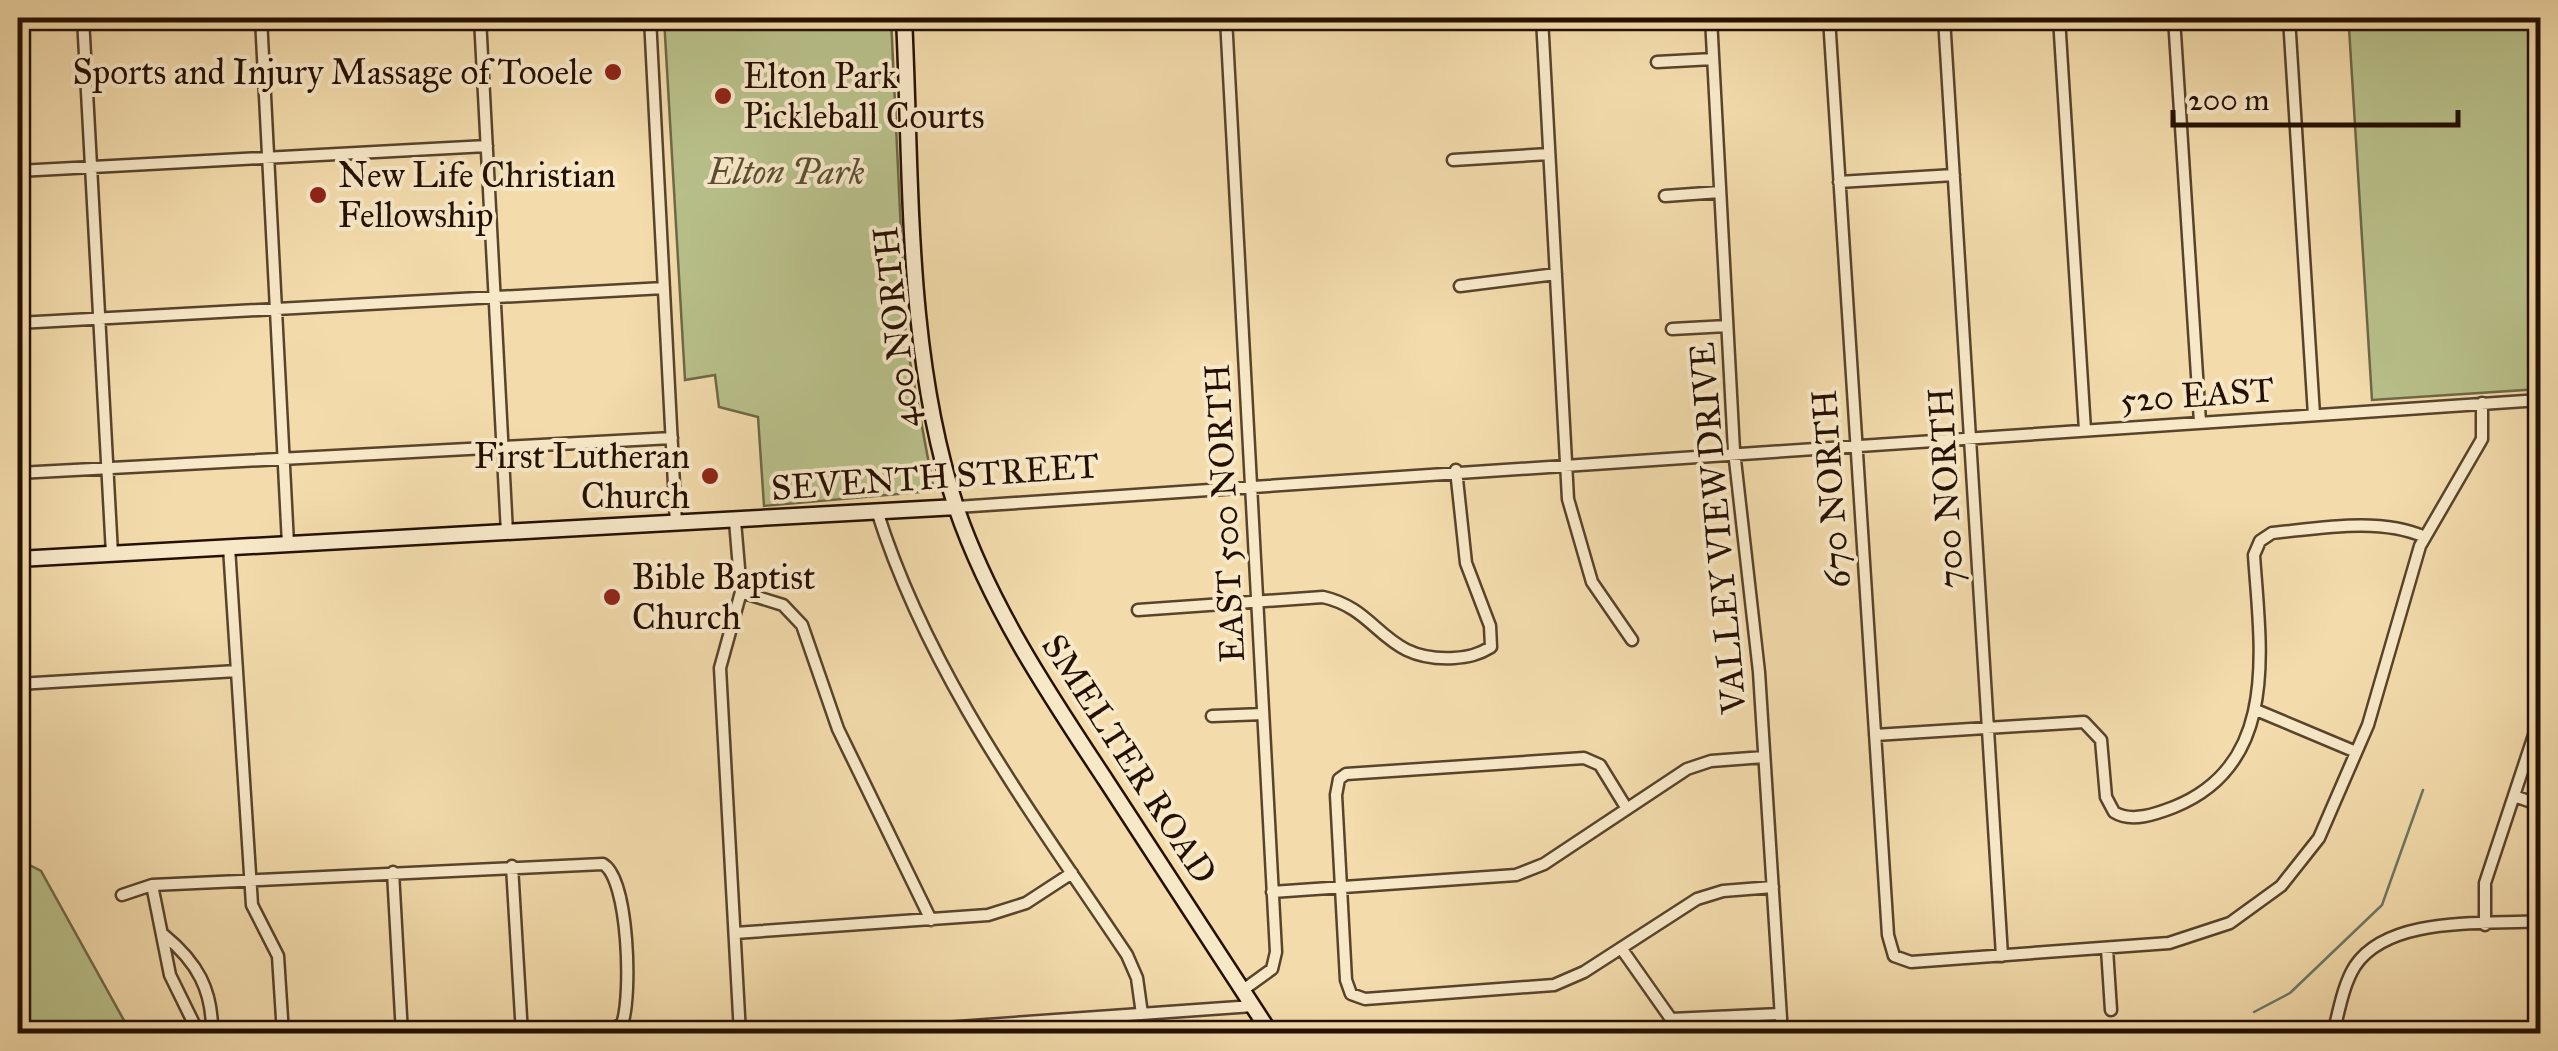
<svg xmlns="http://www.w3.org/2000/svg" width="2558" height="1051" viewBox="0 0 2558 1051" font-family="'IM FELL Great Primer',serif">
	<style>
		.green { fill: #b9c18b; stroke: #6f6846; stroke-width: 2.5 }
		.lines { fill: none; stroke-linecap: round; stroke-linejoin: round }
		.stream { stroke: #6c7766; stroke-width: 2.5 }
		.street-casing { stroke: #58432b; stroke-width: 15 }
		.secondary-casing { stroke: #251000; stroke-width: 19 }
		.street { stroke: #f7e8c8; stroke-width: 10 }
		.secondary { stroke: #f7e8c8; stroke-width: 14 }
		.poi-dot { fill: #8f2418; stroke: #f7e8c8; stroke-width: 4 }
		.labels { text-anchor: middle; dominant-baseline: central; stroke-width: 8; stroke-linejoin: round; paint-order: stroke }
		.poi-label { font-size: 35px; fill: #251000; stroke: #f7e8c8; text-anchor: start }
		.park-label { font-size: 35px; font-style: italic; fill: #594e31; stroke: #f7e8c8 }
		.street-label { font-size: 35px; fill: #251000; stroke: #f7e8c8 }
	</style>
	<rect width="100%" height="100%" fill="#f3dbab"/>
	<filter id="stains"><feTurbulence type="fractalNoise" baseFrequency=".002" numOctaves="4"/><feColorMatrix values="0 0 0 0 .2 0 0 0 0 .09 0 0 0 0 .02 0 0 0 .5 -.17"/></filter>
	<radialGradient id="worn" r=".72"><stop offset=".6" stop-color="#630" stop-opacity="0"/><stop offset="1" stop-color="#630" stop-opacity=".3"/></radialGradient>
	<path class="green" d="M664,18H891L906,340L934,491L764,506L758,417L719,407L715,375L685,380Z
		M2475,18H2540V389L2372,400L2349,28Z
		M18,859L41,871L131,1033H18Z"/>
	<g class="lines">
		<path class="stream" d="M2254,1012L2290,993L2382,905L2423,790"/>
		<defs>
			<path id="street" d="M83,18L112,554
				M261,18L288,544
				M480,18L507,533
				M650,18L676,524
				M1226,18L1276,952L1272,969L1243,990
				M1542,18L1568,499L1592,582L1632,640
				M1711,18L1734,451L1759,672L1782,1034
				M1829,18L1888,935L1894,956L1911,962L2169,943L2230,923L2281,886L2319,838L2368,725L2420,546L2482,439V403
				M1944,18L2002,956
				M2059,18L2085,430
				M2174,18L2200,422
				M2289,18L2314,415
				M1657,62L1713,59
				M1453,160L1549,154
				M18,171L487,146
				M1839,182L1954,175
				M1665,196L1720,192
				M1460,286L1556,274
				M18,323L664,288
				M1672,329L1727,326
				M18,473L672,438
				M957,507L2540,400
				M877,511C929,676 1032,813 1127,955L1137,978L1142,1014
				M735,521L741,592L720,668L740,1034
				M229,547L252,905L278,956L283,1034
				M741,592L783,605L802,625L838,729L931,920
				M1138,610L1323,597C1381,610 1382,662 1454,658C1468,657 1478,655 1491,647L1490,626L1466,563L1456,470
				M18,684L237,671
				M2256,710L2356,752
				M1212,716L1263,714
				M1875,735L2084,722L2101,740L2106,797L2114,812C2131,823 2156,814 2174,807C2281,764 2260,646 2254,555L2260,541L2272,533C2321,528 2380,517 2425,537
				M2514,796L2540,805
				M1627,809L1600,765L1584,758L1346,774L1339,779L1336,795L1346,980L1351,994L1365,999L1554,985L1584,972L1697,899L1723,891L1773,887
				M512,866L522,1034
				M393,872L402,1034
				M152,885L170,975L199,1034
				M1272,892L1516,875L1544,864L1687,769L1711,761L1764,757
				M122,895L152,885L603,864C629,879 632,997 622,1024L603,1034
				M2485,925V883L2540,717
				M735,933L988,915L1026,903L1072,873
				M164,935C197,962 213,990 212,1034
				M1621,948L1671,1019L1780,1014
				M2107,949L2111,1010
				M860,1034L1253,1006
				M2333,1034C2339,1011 2343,985 2355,966C2389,915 2485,925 2540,921"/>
			<path id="secondary" d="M904,18C912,179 905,351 956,507C990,606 1048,693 1105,779C1160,864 1216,949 1271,1034
				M18,559L957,507"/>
		</defs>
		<use href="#street" class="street-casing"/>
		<use href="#secondary" class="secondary-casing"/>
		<use href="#street" class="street"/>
		<use href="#secondary" class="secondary"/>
	</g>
	<g class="poi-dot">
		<circle cx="613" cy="72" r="10"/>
		<circle cx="723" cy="96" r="10"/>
		<circle cx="318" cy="195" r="10"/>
		<circle cx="710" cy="476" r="10"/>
		<circle cx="612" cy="597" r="10"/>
	</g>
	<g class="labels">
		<g class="poi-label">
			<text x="593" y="72" text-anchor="end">Sports and Injury Massage of Tooele</text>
			<text x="743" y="76">Elton Park<tspan x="743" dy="40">Pickleball Courts</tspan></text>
			<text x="338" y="175">New Life Christian<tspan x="338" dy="40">Fellowship</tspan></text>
			<text x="690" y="456" text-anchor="end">First Lutheran<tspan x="690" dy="40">Church</tspan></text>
			<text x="632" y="577">Bible Baptist<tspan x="632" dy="40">Church</tspan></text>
		</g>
		<g class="park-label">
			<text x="786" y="172">Elton Park</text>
		</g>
		<g class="street-label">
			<text transform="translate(896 327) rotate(-96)">400 NORTH</text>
			<text transform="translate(2197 395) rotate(-4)">520 EAST</text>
			<text transform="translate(935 477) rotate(-4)">SEVENTH STREET</text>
			<text transform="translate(1946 488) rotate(-93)">700 NORTH</text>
			<text transform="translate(1831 489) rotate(-94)">670 NORTH</text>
			<text transform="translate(1225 513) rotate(-93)">EAST 500 NORTH</text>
			<text transform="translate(1718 528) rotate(-95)">VALLEY VIEW DRIVE</text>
			<text transform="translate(1129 759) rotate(57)">SMELTER ROAD</text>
		</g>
	</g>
	<rect width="2558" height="1051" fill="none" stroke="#f3dbab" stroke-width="60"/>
	<rect x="20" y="20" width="2518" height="1011" fill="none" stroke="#251000" stroke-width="5"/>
	<rect x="30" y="30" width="2498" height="991" fill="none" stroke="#251000" stroke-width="2.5"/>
	<path d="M2173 110v15h285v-15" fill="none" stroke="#251000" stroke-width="5"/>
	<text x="2188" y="110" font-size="30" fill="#251000" stroke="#f7e8c8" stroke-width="8" paint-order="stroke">200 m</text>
	<rect width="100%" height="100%" filter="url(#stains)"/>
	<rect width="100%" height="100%" fill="url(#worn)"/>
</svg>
